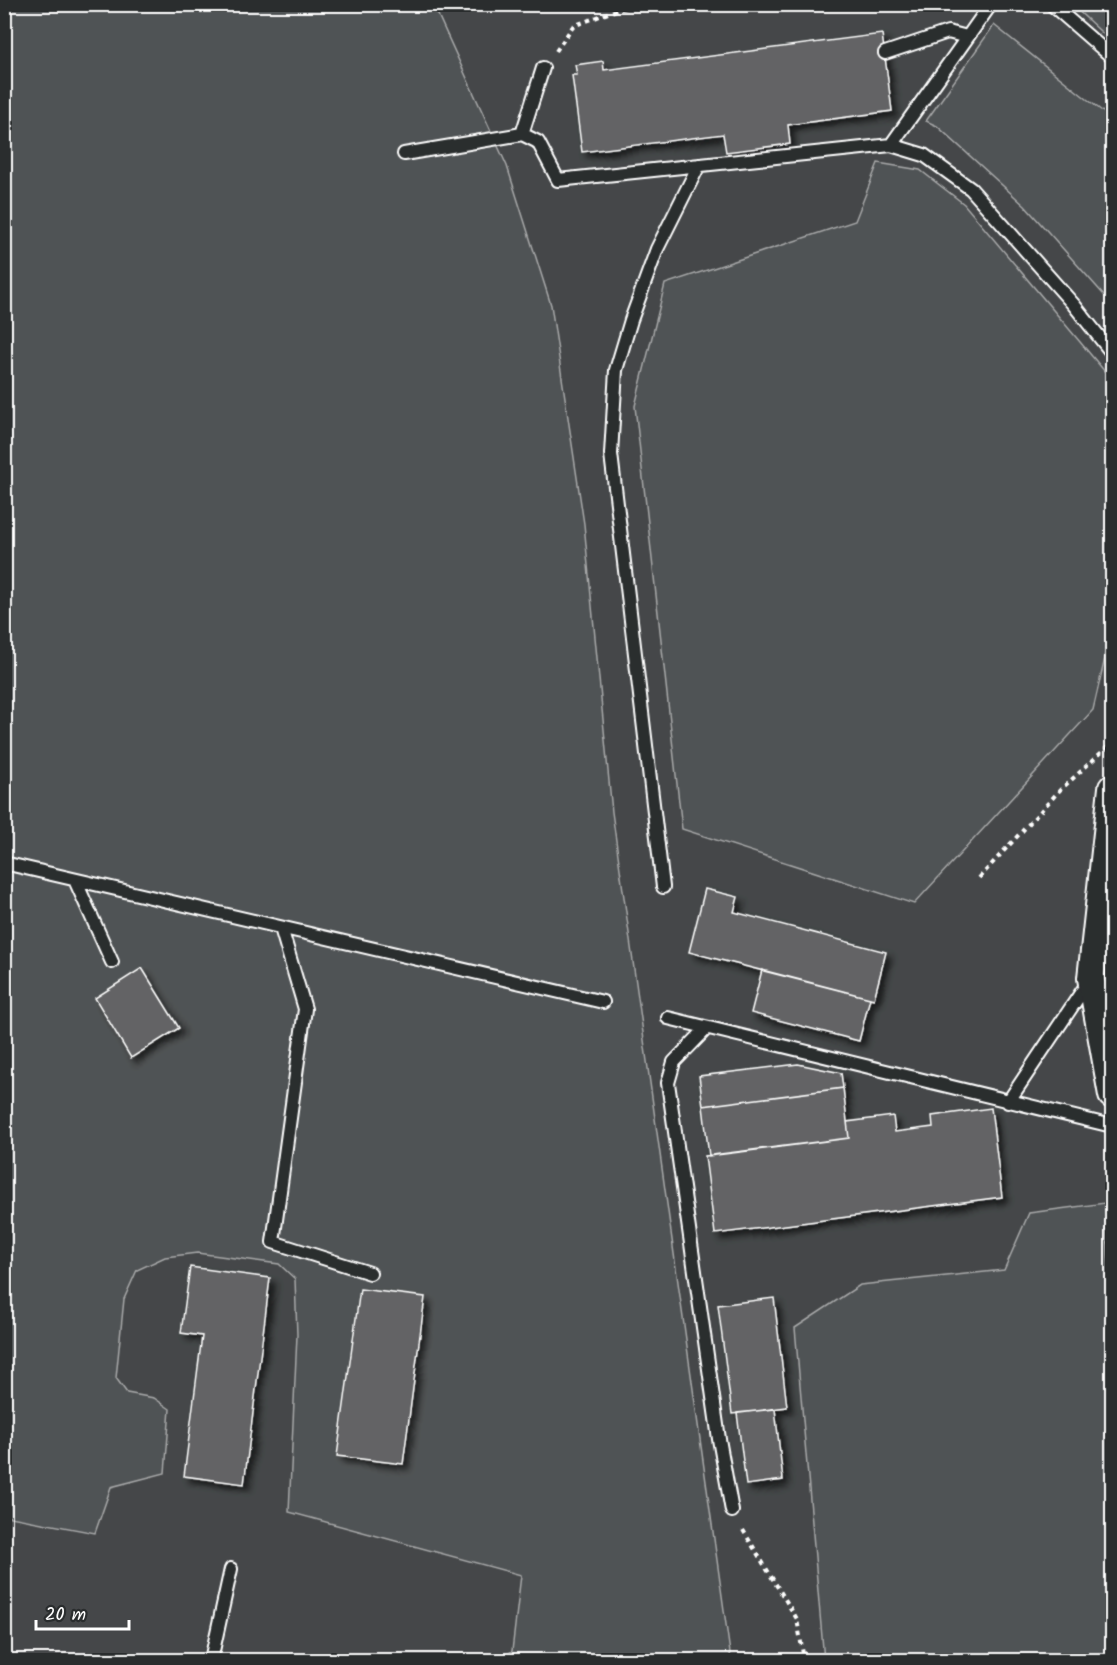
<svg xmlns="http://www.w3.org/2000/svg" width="1117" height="1665" viewBox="0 0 1117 1665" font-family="Kalam,sans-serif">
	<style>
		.built { fill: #444748 }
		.green { fill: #505354; stroke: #a8a9aa; stroke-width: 1.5 }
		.building { fill: #636465; stroke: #fff; stroke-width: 1.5; filter: url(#shadow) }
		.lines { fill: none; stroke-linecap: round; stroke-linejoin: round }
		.service-casing { stroke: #fff; stroke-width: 16 }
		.minor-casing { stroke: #fff; stroke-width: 30 }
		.path { stroke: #fff; stroke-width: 4; stroke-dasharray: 4.5 4.5; stroke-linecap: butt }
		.service { stroke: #2a2d2e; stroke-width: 12 }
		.minor { stroke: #2a2d2e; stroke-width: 26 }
	</style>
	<defs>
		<filter id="shadow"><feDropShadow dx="5.5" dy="5.5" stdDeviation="3" flood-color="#0009"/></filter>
	</defs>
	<rect width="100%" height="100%" fill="#373a3b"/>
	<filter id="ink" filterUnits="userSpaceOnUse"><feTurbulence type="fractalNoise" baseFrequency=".0167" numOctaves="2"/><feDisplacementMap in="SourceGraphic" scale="12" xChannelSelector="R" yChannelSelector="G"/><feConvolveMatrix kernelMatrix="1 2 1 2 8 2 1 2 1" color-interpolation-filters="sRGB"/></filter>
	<g filter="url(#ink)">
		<path class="built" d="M5,5H1112V1660H5Z"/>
		<path class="green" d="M4,5H429L438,15L507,166L551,305L584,524L612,812L731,1660H499L512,1651L521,1575L289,1512L297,1335L295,1279L279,1264L197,1253L165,1257L137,1270L124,1299L116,1378L127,1393L154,1398L170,1409L165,1473L111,1487L95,1533L5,1516Z
			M1072,5H1112V42Z
			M994,25L1112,119V304L1025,206L937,126L926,121Z
			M878,163L920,170L964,204L1112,380V628L1093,710L914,904L682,829L635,406L665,284L855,221Z
			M1105,1203L1112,1316V1660H824L795,1328L860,1285L1004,1270L1029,1213Z"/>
		<path class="building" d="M882,34L892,111L788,125L790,144L726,152L723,134L582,152L572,75H577L575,65L603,61L604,70Z
			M705,889L738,897L734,912L886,952L874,999L689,952Z
			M142,968L179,1028L131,1058L95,998Z
			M762,970L870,998L859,1041L751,1013Z
			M798,1064L841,1073L843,1088L703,1106L699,1076Z
			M843,1088L849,1138L709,1156L703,1106Z
			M991,1108L1002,1197L715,1234L705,1156L849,1138L847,1122L893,1116L895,1132L933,1127L932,1116Z
			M190,1267L270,1278L244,1484L184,1476L202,1336L181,1333Z
			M360,1289L425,1297L403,1464L337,1456Z
			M774,1298L787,1407L732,1414L718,1305Z
			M775,1409L783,1480L746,1485L737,1413Z"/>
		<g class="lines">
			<defs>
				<path id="service" d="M1051,4L1112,57
					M885,53L948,32L967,37
					M522,134L543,68
					M891,145L924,155L971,189L1074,305L1112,353
					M404,154L522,134L538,142L558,180L891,145L991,4
					M4,863L603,1002
					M75,880L112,962
					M663,887L611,454L616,370L631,320L657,249L699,165
					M281,928L305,1009L273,1242L370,1273
					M668,1018L1112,1126
					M707,1028L674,1062L668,1083L719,1439L732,1511
					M1008,1102L1089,981
					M211,1660L231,1569"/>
				<path id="minor" d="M1112,788L1091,978L1112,1095"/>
			</defs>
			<use href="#service" class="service-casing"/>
			<use href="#minor" class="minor-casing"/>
			<path class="path" d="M903,4H925
				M556,51L573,26L619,9L650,4
				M979,878L1060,790L1112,743
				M743,1530L797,1619L804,1660"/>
			<use href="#service" class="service"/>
			<use href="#minor" class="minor"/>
		</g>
	</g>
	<rect width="1117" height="1665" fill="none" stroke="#2a2d2e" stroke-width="24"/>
	<rect x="12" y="12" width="1093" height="1641" fill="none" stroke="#fff" stroke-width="2" filter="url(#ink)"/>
	<path d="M36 1620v9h93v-9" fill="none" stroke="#ffffff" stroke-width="3"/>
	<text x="45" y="1620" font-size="18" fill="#ffffff" stroke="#2a2d2e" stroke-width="4.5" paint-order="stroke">20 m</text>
</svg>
